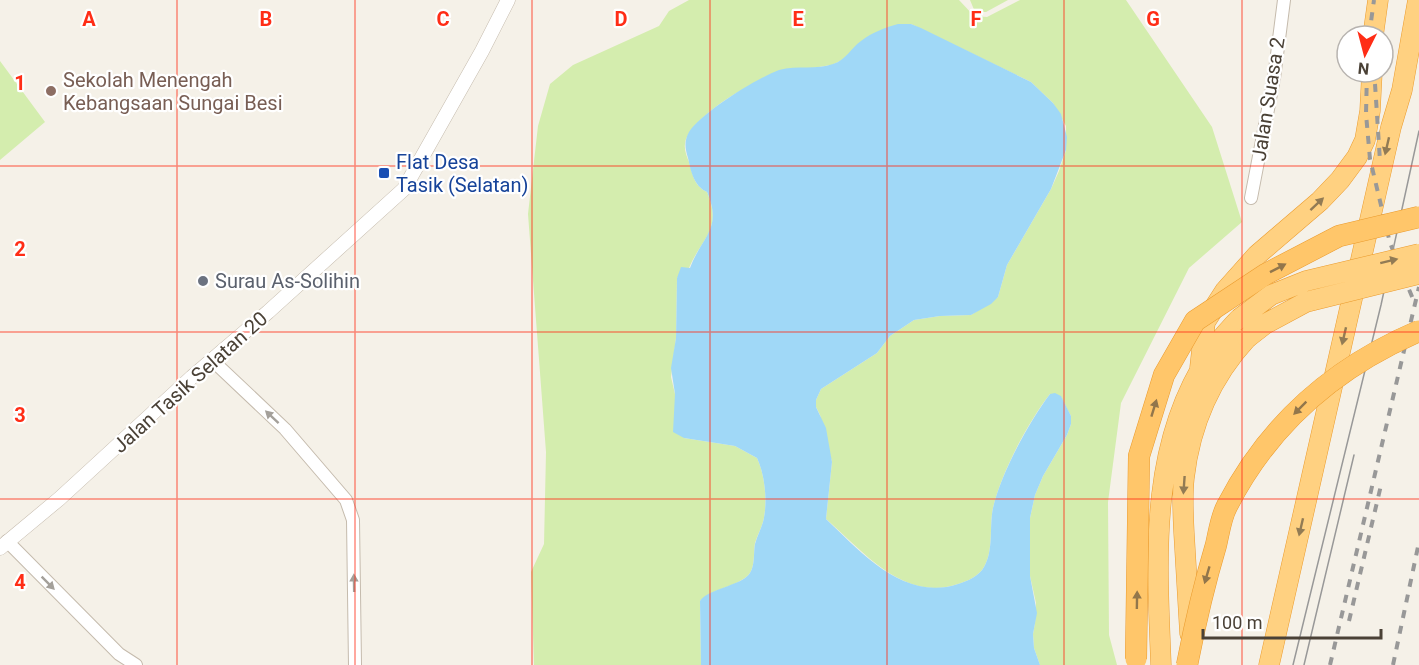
<svg xmlns="http://www.w3.org/2000/svg" width="1419" height="665" viewBox="0 0 1419 665" font-family="Roboto,sans-serif">
	<style>
		.green { fill: #d4edae }
		.water { fill: #a0d8f7 }
		.lines { fill: none; stroke-linecap: round; stroke-linejoin: round }
		.minor-casing { stroke: #c5bbad; stroke-width: 14 }
		.tertiary-casing { stroke: #c5bbad; stroke-width: 15 }
		.trunk-casing { stroke: #eb9b2d; stroke-width: 21 }
		.minor { stroke: #fff; stroke-width: 12 }
		.tertiary { stroke: #fff; stroke-width: 14 }
		.trunk { stroke: #ffd181; stroke-width: 20 }
		.tram { stroke: #989898; stroke-width: 1.5 }
		.rail { stroke: #989898; stroke-width: 4; stroke-dasharray: 8 8; stroke-linecap: butt }
		.trunk-bridge-casing { stroke: #eb9b2d; stroke-width: 21; stroke-linecap: butt }
		.motorway-bridge-casing { stroke: #eb9b2d; stroke-width: 22; stroke-linecap: butt }
		.trunk-bridge { stroke: #ffd181; stroke-width: 20 }
		.motorway-bridge { stroke: #ffc66a; stroke-width: 21 }
		.oneway { fill: #927b54 }
		.oneway2 { fill: #92764b }
		.oneway3 { fill: #a4a09a }
		.grid { fill: none; stroke: #ff2d16; stroke-width: 1.5; stroke-opacity: 0.55 }
		.education-dot { fill: #8d6e63; stroke: #fff; stroke-width: 2 }
		.transit-dot { fill: #1a4fb4; stroke: #fff; stroke-width: 2 }
		.worship-dot { fill: #6b7280; stroke: #fff; stroke-width: 2 }
		.labels { text-anchor: middle; dominant-baseline: central; stroke-width: 4.5; stroke-linejoin: round; paint-order: stroke }
		.education-label { font-size: 20px; fill: #785e54; stroke: #fff; text-anchor: start }
		.street-label { font-size: 20px; fill: #4a4136; stroke: #fff }
		.transit-label { font-size: 20px; fill: #164399; stroke: #fff; text-anchor: start }
		.worship-label { font-size: 20px; fill: #5b616d; stroke: #fff; text-anchor: start }
		.grid-label { font-size: 20px; text-anchor: middle; font-weight: bold; fill: #ff2d16; stroke: #fff; stroke-width: 4.5; stroke-linejoin: round; paint-order: stroke }
	</style>
	<rect width="100%" height="100%" fill="#f5f1e8"/>
	<path class="green" d="M689,0H959L974,16L987,17L1020,0H1126L1212,127L1242,222L1189,268L1121,403L1108,502L1109,635L1117,665H1040L1034,648L1033,634L1035,623L1036,603L1030,576V518L1035,495L1043,476L1067,435L1071,424V416L1061,397L1050,394C1028,422 1001,473 993,508C989,527 994,550 984,567C979,576 968,581 958,584C904,603 863,551 826,519L832,462L820,415L816,407V400L821,389L877,353L890,336L914,320L940,316L971,315L998,297L1007,265L1051,189L1059,171L1066,150V126L1053,103L1031,82L911,24L851,52L842,60L832,65C809,68 770,78 748,87C731,94 686,125 685,144C684,150 687,157 689,162C693,175 694,186 707,192C723,230 702,237 689,268H686L677,278L676,338L671,377L675,394V405L684,438L735,446L757,458C765,475 768,503 763,522C761,529 757,536 755,543C753,555 756,571 745,578C731,588 712,589 700,601L701,665H534L531,572L544,544L546,452L528,214L538,126L550,84L573,65L659,26L669,11Z
		M970,0H1008L986,12H975Z
		M0,61L45,122L0,160Z"/>
	<path class="water" d="M898,24H911L921,28L1031,82L1053,103L1061,114L1067,137L1066,150L1051,189L1007,265L998,297L991,304L971,315L940,316L914,320L890,336L877,353L821,389L816,400V407L826,428L832,462L826,519C861,552 904,602 958,584C968,581 979,576 984,567C994,550 989,527 993,508C1001,473 1029,422 1050,394L1055,393L1061,396L1071,416V424L1067,435L1043,476L1035,495L1030,518V576L1037,613L1033,634L1034,648L1040,665H701L700,601C706,591 734,586 745,578C756,571 753,555 755,544C757,536 761,529 763,522C768,503 765,475 757,458L735,446L684,438L673,432L675,394L671,368L676,338L677,278L681,267L690,268C702,236 723,229 707,192C694,186 691,172 688,158C685,148 684,141 689,132C701,113 757,78 779,70C797,65 817,70 833,64C846,60 851,48 861,41C873,32 884,28 898,24Z"/>
	<g class="lines">
		<defs>
			<path id="minor" d="M1251,198L1274,78L1284,0
				M212,360L285,429L346,500L353,520L355,665
				M7,541L119,654L136,665"/>
			<path id="tertiary" d="M0,548L59,499L192,377L268,312L404,189L482,51L508,0"/>
			<path id="trunk" d="M1373,36L1378,0
				M1200,368L1205,322L1225,291L1257,255L1320,201L1340,180L1357,157L1365,140L1370,111L1372,72
				M1190,634C1188,600 1186,567 1184,533C1183,515 1182,496 1184,478C1190,426 1211,377 1247,338
				M1161,665C1157,560 1148,447 1210,354C1218,341 1229,330 1239,319
				M1269,665L1391,127L1402,90L1418,0"/>
		</defs>
		<use href="#minor" class="minor-casing"/>
		<use href="#tertiary" class="tertiary-casing"/>
		<use href="#trunk" class="trunk-casing"/>
		<use href="#minor" class="minor"/>
		<use href="#tertiary" class="tertiary"/>
		<use href="#trunk" class="trunk"/>
		<path class="tram" d="M1293,665L1381,305L1419,131
			M1304,665L1354,455"/>
		<path class="rail" d="M1369,36L1374,0
			M1367,72L1366,114L1370,159L1390,243L1415,304
			M1375,84L1380,161
			M1349,621L1382,481
			M1330,665L1419,287
			M1393,665L1419,542"/>
		<defs>
			<path id="trunk-bridge" d="M1239,319L1271,295L1306,281L1419,254
				M1247,338L1265,324L1306,302L1419,274"/>
			<path id="motorway-bridge" d="M1136,659L1139,456L1164,375L1195,321L1266,274L1339,236L1419,217
				M1187,665C1195,624 1204,585 1216,545C1219,532 1221,517 1227,506C1269,424 1335,367 1419,331"/>
		</defs>
		<use href="#trunk-bridge" class="trunk-bridge-casing"/>
		<use href="#motorway-bridge" class="motorway-bridge-casing"/>
		<use href="#trunk-bridge" class="trunk-bridge"/>
		<use href="#motorway-bridge" class="motorway-bridge"/>
	</g>
	<defs><path id="oneway-solid" d="M-6-.8H1V-3.2L6.5 0L1 3.2V.8H-6Z" transform="scale(1.5)"/></defs>
	<g class="oneway">
		<use href="#oneway-solid" transform="translate(1387 146) rotate(103)"/>
		<use href="#oneway-solid" transform="translate(1317 204) rotate(-43)"/>
		<use href="#oneway-solid" transform="translate(1389 261) rotate(-14)"/>
		<use href="#oneway-solid" transform="translate(1344 336) rotate(103)"/>
		<use href="#oneway-solid" transform="translate(1184 485) rotate(94)"/>
		<use href="#oneway-solid" transform="translate(1301 527) rotate(103)"/>
	</g>
	<g class="oneway2">
		<use href="#oneway-solid" transform="translate(1278 268) rotate(-27)"/>
		<use href="#oneway-solid" transform="translate(1154 408) rotate(-73)"/>
		<use href="#oneway-solid" transform="translate(1300 408) rotate(135)"/>
		<use href="#oneway-solid" transform="translate(1207 575) rotate(106)"/>
		<use href="#oneway-solid" transform="translate(1137 600) rotate(-89)"/>
	</g>
	<g class="oneway3">
		<use href="#oneway-solid" transform="translate(272 417) rotate(-137)"/>
		<use href="#oneway-solid" transform="translate(48 583) rotate(45)"/>
		<use href="#oneway-solid" transform="translate(354 583) rotate(-91)"/>
	</g>
	<path class="grid" d="M177,0V665M355,0V665M532,0V665M710,0V665M887,0V665M1064,0V665M1242,0V665M0,166H1419M0,332H1419M0,499H1419"/>
	<circle class="education-dot" cx="51" cy="91" r="6"/>
	<rect class="transit-dot" x="378" y="167" width="12" height="12" rx="3"/>
	<circle class="worship-dot" cx="203" cy="281" r="6"/>
	<g class="labels">
		<g class="education-label">
			<text x="63" y="80">Sekolah Menengah<tspan x="63" dy="23">Kebangsaan Sungai Besi</tspan></text>
		</g>
		<g class="street-label">
			<text transform="translate(1268 99) rotate(-81)">Jalan Suasa 2</text>
			<text transform="translate(190 382) rotate(-42)">Jalan Tasik Selatan 20</text>
		</g>
		<g class="transit-label">
			<text x="396" y="162">Flat Desa<tspan x="396" dy="23">Tasik (Selatan)</tspan></text>
		</g>
		<g class="worship-label">
			<text x="215" y="281">Surau As-Solihin</text>
		</g>
	</g>
	<g class="grid-label">
		<text x="89" y="26">A</text>
		<text x="266" y="26">B</text>
		<text x="443" y="26">C</text>
		<text x="621" y="26">D</text>
		<text x="798" y="26">E</text>
		<text x="976" y="26">F</text>
		<text x="1153" y="26">G</text>
		<text x="20" y="90">1</text>
		<text x="20" y="256">2</text>
		<text x="20" y="422">3</text>
		<text x="20" y="589">4</text>
	</g>
	<g transform="translate(1365 54) rotate(186)"><circle r="28" fill="#ffffff" stroke="#b7b3af" stroke-width="1.5"/>
	<path d="M0-4.5L10 22L0 15L-10 22Z" fill="#ff2d16"/>
	<text y="-9" font-size="16" font-weight="bold" text-anchor="middle" fill="#4a4136">N</text>
	</g>
	<path d="M1203 629v9h178v-9" fill="none" stroke="#4a4136" stroke-width="3"/>
	<text x="1212" y="629" font-size="18" fill="#4a4136" stroke="#ffffff" stroke-width="4.5" paint-order="stroke">100 m</text>
</svg>
